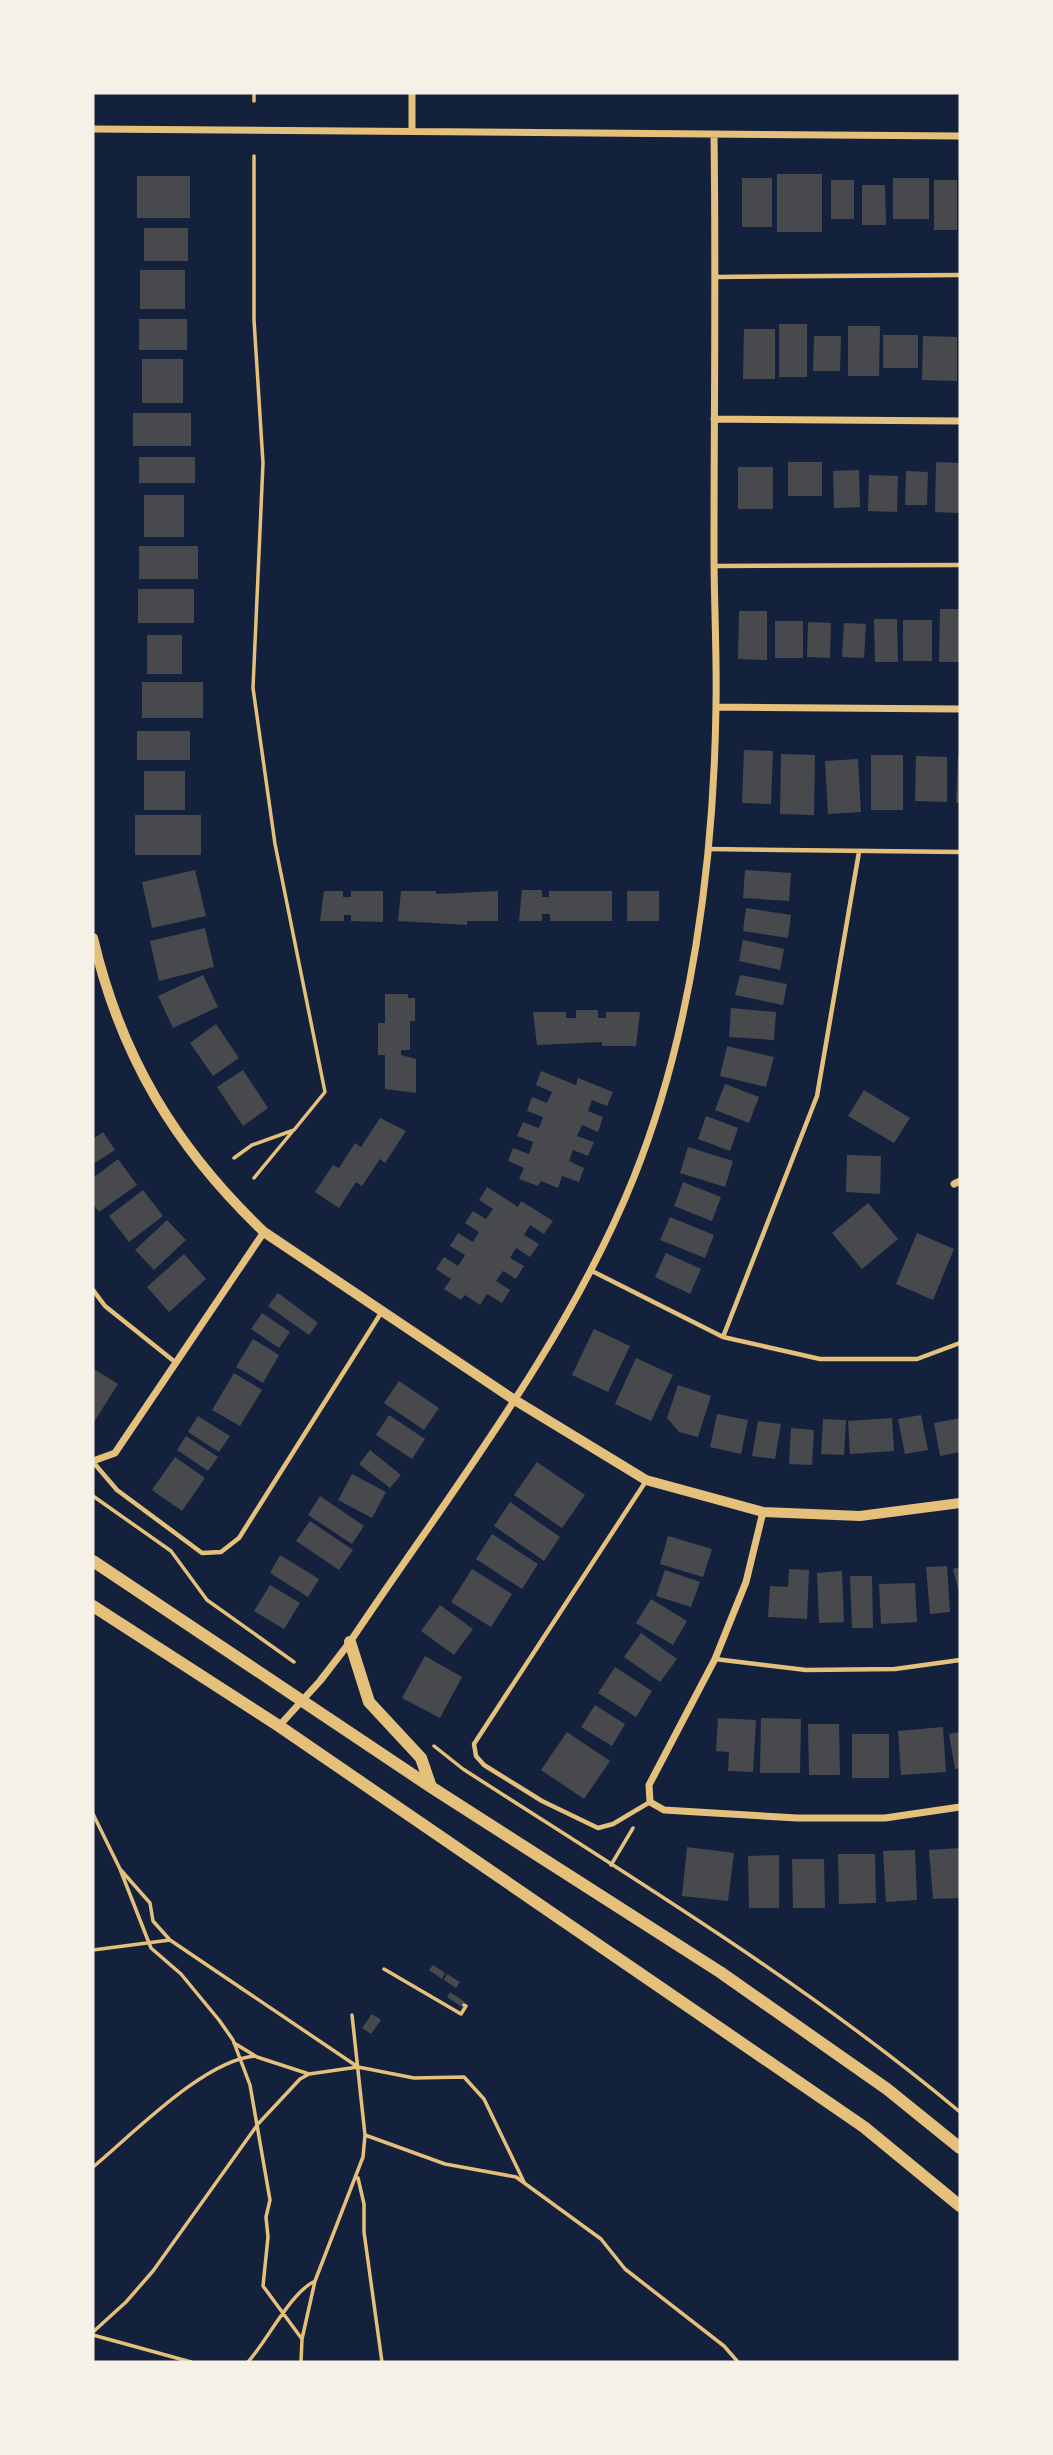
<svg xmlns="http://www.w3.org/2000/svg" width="1053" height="2455" viewBox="0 0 1053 2455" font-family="'DejaVu Sans',sans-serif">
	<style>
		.building { fill: #48494c }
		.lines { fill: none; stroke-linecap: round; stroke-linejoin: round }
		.path { stroke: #e5c07b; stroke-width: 3.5 }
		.service { stroke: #e5c07b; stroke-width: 4.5 }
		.minor { stroke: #e5c07b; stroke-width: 7 }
		.tertiary { stroke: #e5c07b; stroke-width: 10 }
		.secondary { stroke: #e5c07b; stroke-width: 12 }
	</style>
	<rect width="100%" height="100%" fill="#14213d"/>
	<path class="building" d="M777,174H822V232H777Z
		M137,176H190V218H137Z
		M742,178H772V227H742Z
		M893,178H929V219H893Z
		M831,180H854V219H831Z
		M934,180H957V230H934Z
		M862,185H885L886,225H862Z
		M144,228H188V261H144Z
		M140,270H185V309H140Z
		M139,319H187V350H139Z
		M779,324H807V377H779Z
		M848,326H880L879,376H848Z
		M744,329H775V379H743Z
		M883,335H918V368H883Z
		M814,336H841L840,371H813Z
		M923,336L957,337V381L922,380Z
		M142,359H183V403H142Z
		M133,413H191V446H133Z
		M139,457H195V483H139Z
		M788,462H822V496H788Z
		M936,462L960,463V513L935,512Z
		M738,467H773V509H738Z
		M859,470L860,507L834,508L833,471Z
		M906,471L928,472L927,505H905Z
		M869,475L898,476L897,512L868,511Z
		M144,495H184V537H144Z
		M139,546H198V579H139Z
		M138,589H194V623H138Z
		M940,609H960V662H939Z
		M739,611H767V660L738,659Z
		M874,619H897L898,662H875Z
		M903,620H932V661H903Z
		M775,621H803V658H775Z
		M808,622L831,623L830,658L807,657Z
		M844,623L866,624L864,658L842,657Z
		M147,635H182V674H147Z
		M142,682H203V718H142Z
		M137,731H190V760H137Z
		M744,750L773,751L771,804L742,803Z
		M781,754L815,755L814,815L780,814Z
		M958,754H960V803H956Z
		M871,755H903V810H871Z
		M916,756L947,757V802L915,801Z
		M858,759L861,812L828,814L825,761Z
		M144,771H185V810H144Z
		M135,815H201V855H135Z
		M195,870L206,916L152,928L142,882Z
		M745,870L791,873L789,901L743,898Z
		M522,890H542V897H549V891H612V921H550V914H542V921H519Z
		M324,891H343V897H351V891H383V922L351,921V915H344V921H320Z
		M401,891H436V894L498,891V921H467V925L398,921Z
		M627,891H659V921H627Z
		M746,908L791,915L788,938L743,931Z
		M205,928L214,967L159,981L150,941Z
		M743,940L784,949L780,970L739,961Z
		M203,975L218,1007L173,1028L158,996Z
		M740,975L787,984L783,1005L735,995Z
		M385,994H408V998H415V1021H410V1050H401V1055L416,1059V1093L385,1089V1055H378V1023H385Z
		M731,1008L776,1012L774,1040L729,1037Z
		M576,1010H598V1018H606V1012H640L636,1046H602V1042L537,1045L533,1012H566V1018H576Z
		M216,1024L239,1058L213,1076L190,1043Z
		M727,1046L774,1057L766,1087L720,1076Z
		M243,1070L268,1108L243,1126L217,1087Z
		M541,1071L576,1085L578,1078L613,1092L607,1106L592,1100L588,1111L603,1117L598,1132L582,1125L577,1136L594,1142L588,1156L573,1150L569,1161L584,1168L579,1182L562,1176L558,1188L541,1181L538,1186L519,1179L524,1168L508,1161L513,1148L529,1154L533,1142L517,1136L523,1122L539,1128L543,1117L527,1111L532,1097L547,1103L552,1092L536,1085Z
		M725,1084L759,1097L749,1123L715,1110Z
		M864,1090L910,1118L894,1143L848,1116Z
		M706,1116L738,1128L730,1151L698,1139Z
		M380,1118L406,1131L385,1163L380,1159L362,1186L356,1182L339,1208L315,1192L333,1165L339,1168L355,1143L361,1147Z
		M103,1132L115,1150L93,1164V1139Z
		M688,1147L733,1161L725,1187L680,1173Z
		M847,1155L881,1156L880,1194L846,1192Z
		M118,1159L137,1185L99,1212L93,1204V1178Z
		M683,1182L721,1197L712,1221L674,1206Z
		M487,1187L518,1207L521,1201L553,1221L544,1234L530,1225L524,1235L539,1244L530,1257L516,1248L510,1258L524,1266L516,1279L503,1271L496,1281L510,1290L502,1303L487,1294L480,1305L465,1295L461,1300L444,1289L451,1279L436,1269L444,1257L458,1266L465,1255L450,1246L458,1233L473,1242L479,1232L465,1223L473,1211L486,1219L493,1209L479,1200Z
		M143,1190L163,1216L129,1242L109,1216Z
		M868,1203L898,1239L862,1269L832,1233Z
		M670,1217L714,1235L705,1258L660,1240Z
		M167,1220L186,1240L154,1270L135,1250Z
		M917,1233L954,1249L933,1300L896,1284Z
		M666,1253L701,1269L690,1294L655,1277Z
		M184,1254L206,1279L169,1312L147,1287Z
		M278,1293L318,1323L309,1335L268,1306Z
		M262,1313L290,1332L279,1348L251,1329Z
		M594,1329L630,1346L608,1392L572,1375Z
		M253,1339L279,1355L263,1383L236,1367Z
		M636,1358L673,1375L651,1421L615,1404Z
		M94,1369L118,1384L94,1422L93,1371Z
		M234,1373L262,1390L240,1426L212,1410Z
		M399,1381L439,1408L424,1430L384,1403Z
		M678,1385L711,1396L698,1437L679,1432L667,1418Z
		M717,1414L748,1420L741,1454L710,1447Z
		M389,1415L425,1439L412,1459L376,1435Z
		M921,1415L928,1450L905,1454L898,1419Z
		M198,1416L230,1436L219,1452L188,1432Z
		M892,1418L894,1451L850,1454L848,1421Z
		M960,1418V1452L940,1456L934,1423Z
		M823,1419L846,1420L844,1455L821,1454Z
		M758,1421L781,1424L775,1459L752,1456Z
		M791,1428L814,1430L812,1465L789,1464Z
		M186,1436L218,1457L208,1471L177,1450Z
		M370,1450L401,1475L390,1488L359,1464Z
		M175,1457L205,1478L182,1511L152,1490Z
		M537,1462L585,1495L562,1528L514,1495Z
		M352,1474L386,1492L372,1518L338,1500Z
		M320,1496L364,1526L352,1544L308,1515Z
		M510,1502L560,1537L544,1561L494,1526Z
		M310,1521L353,1550L339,1570L296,1541Z
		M492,1534L538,1564L522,1589L476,1559Z
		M668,1536L712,1549L703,1577L660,1564Z
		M280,1555L319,1579L308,1597L270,1573Z
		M947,1566L950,1612L930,1614L926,1567Z
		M960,1567V1592L959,1593L953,1569Z
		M472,1569L512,1594L491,1627L451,1602Z
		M789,1569L809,1570L807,1619L768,1617L770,1586L788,1587Z
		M665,1570L700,1582L691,1607L656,1596Z
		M842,1571L844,1622L819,1623L817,1573Z
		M850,1576H872L873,1628H852Z
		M915,1583L917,1622L881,1624L879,1584Z
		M270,1585L300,1603L284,1629L254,1611Z
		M651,1599L687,1621L673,1645L636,1623Z
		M440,1605L473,1629L454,1655L421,1631Z
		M641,1633L677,1659L660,1682L624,1657Z
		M425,1656L462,1677L440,1718L402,1698Z
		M615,1667L652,1691L636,1717L598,1693Z
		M595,1705L625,1724L612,1746L581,1727Z
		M718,1718L756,1720L753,1772L728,1771L729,1752L716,1751Z
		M761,1718L801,1719L800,1773H760Z
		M808,1724H839L840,1775H809Z
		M943,1727L946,1772L901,1775L898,1731Z
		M567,1732L610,1761L584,1799L541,1770Z
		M960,1732V1768L955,1769L949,1734Z
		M852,1734H889V1778H852Z
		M687,1847L734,1853L728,1901L682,1896Z
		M960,1848V1898L933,1899L929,1850Z
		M915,1850L917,1900L886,1902L883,1851Z
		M838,1854H875L876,1903L839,1904Z
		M779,1855V1908H749L748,1856Z
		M792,1859H824L825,1908H793Z
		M433,1965L445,1973L442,1979L429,1970Z
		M447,1974L460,1982L456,1988L444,1980Z
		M450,1992L465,2002L462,2007L447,1997Z
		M372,2014L381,2020L371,2034L362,2028Z"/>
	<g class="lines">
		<path class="path" d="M254,101V93
			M234,1158L252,1145L294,1130L325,1092L275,844L253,688L263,463L254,320V156
			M254,1178L292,1132
			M93,1496L171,1551L207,1600L294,1662
			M434,1746L463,1769C632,1878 806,1983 960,2112
			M93,1814L120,1869L150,1903L153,1921L170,1940
			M611,1865L633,1828
			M120,1869L151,1948L181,1974L219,2020L233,2040L250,2085L270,2200L266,2217L268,2237L263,2286L302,2339
			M93,1950L170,1940L358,2067
			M384,1969L461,2014L466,2006L464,2005
			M234,2043L257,2057L309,2074
			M365,2135L445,2164L516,2177L601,2239L625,2269L724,2346L738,2362
			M93,2167C132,2135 204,2060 255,2056
			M358,2178L364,2204V2232L382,2362
			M93,2332L126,2302L153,2271L258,2124L300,2079L309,2074L358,2067L414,2078L464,2077L484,2099L524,2182
			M93,2335L191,2362
			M248,2362C267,2341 291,2292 315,2281
			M301,2362L302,2339L315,2281L363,2157L365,2135L352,2015"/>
		<path class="service" d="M716,277L960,275
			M714,566L960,565
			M708,849L960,852
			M592,1271L723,1337L820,1359H917L960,1343
			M93,1290L105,1306L175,1362
			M723,1337L817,1096L859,852
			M93,1462L117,1490L202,1553L221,1552L239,1538L381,1313
			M646,1481L474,1744L476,1756L484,1765L542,1801L598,1828L613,1824L650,1802
			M715,1659L806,1670L895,1669L960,1660"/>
		<path class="minor" d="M93,129L960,136
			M412,131V93
			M714,419L960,421
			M716,707L960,709
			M954,1184L960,1181
			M93,1461L115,1453L264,1232
			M763,1512L746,1582L715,1659L649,1785L650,1802L664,1810L797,1818H885L960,1807
			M279,1726L320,1681L350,1642C449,1494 568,1342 634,1177C692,1032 714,861 716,705C717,654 714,603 714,553C714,413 716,274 714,135"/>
		<path class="tertiary" d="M93,938C121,1057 175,1147 264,1232L513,1399L646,1480L763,1512L860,1516L960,1503"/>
		<path class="secondary" d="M93,1561L431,1787L720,1972L887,2089L960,2148
			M93,1606L279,1726L864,2127L960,2206
			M350,1642L369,1702L421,1758L431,1787"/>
	</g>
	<rect width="1053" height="2455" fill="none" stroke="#f6f1e7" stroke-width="189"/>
</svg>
